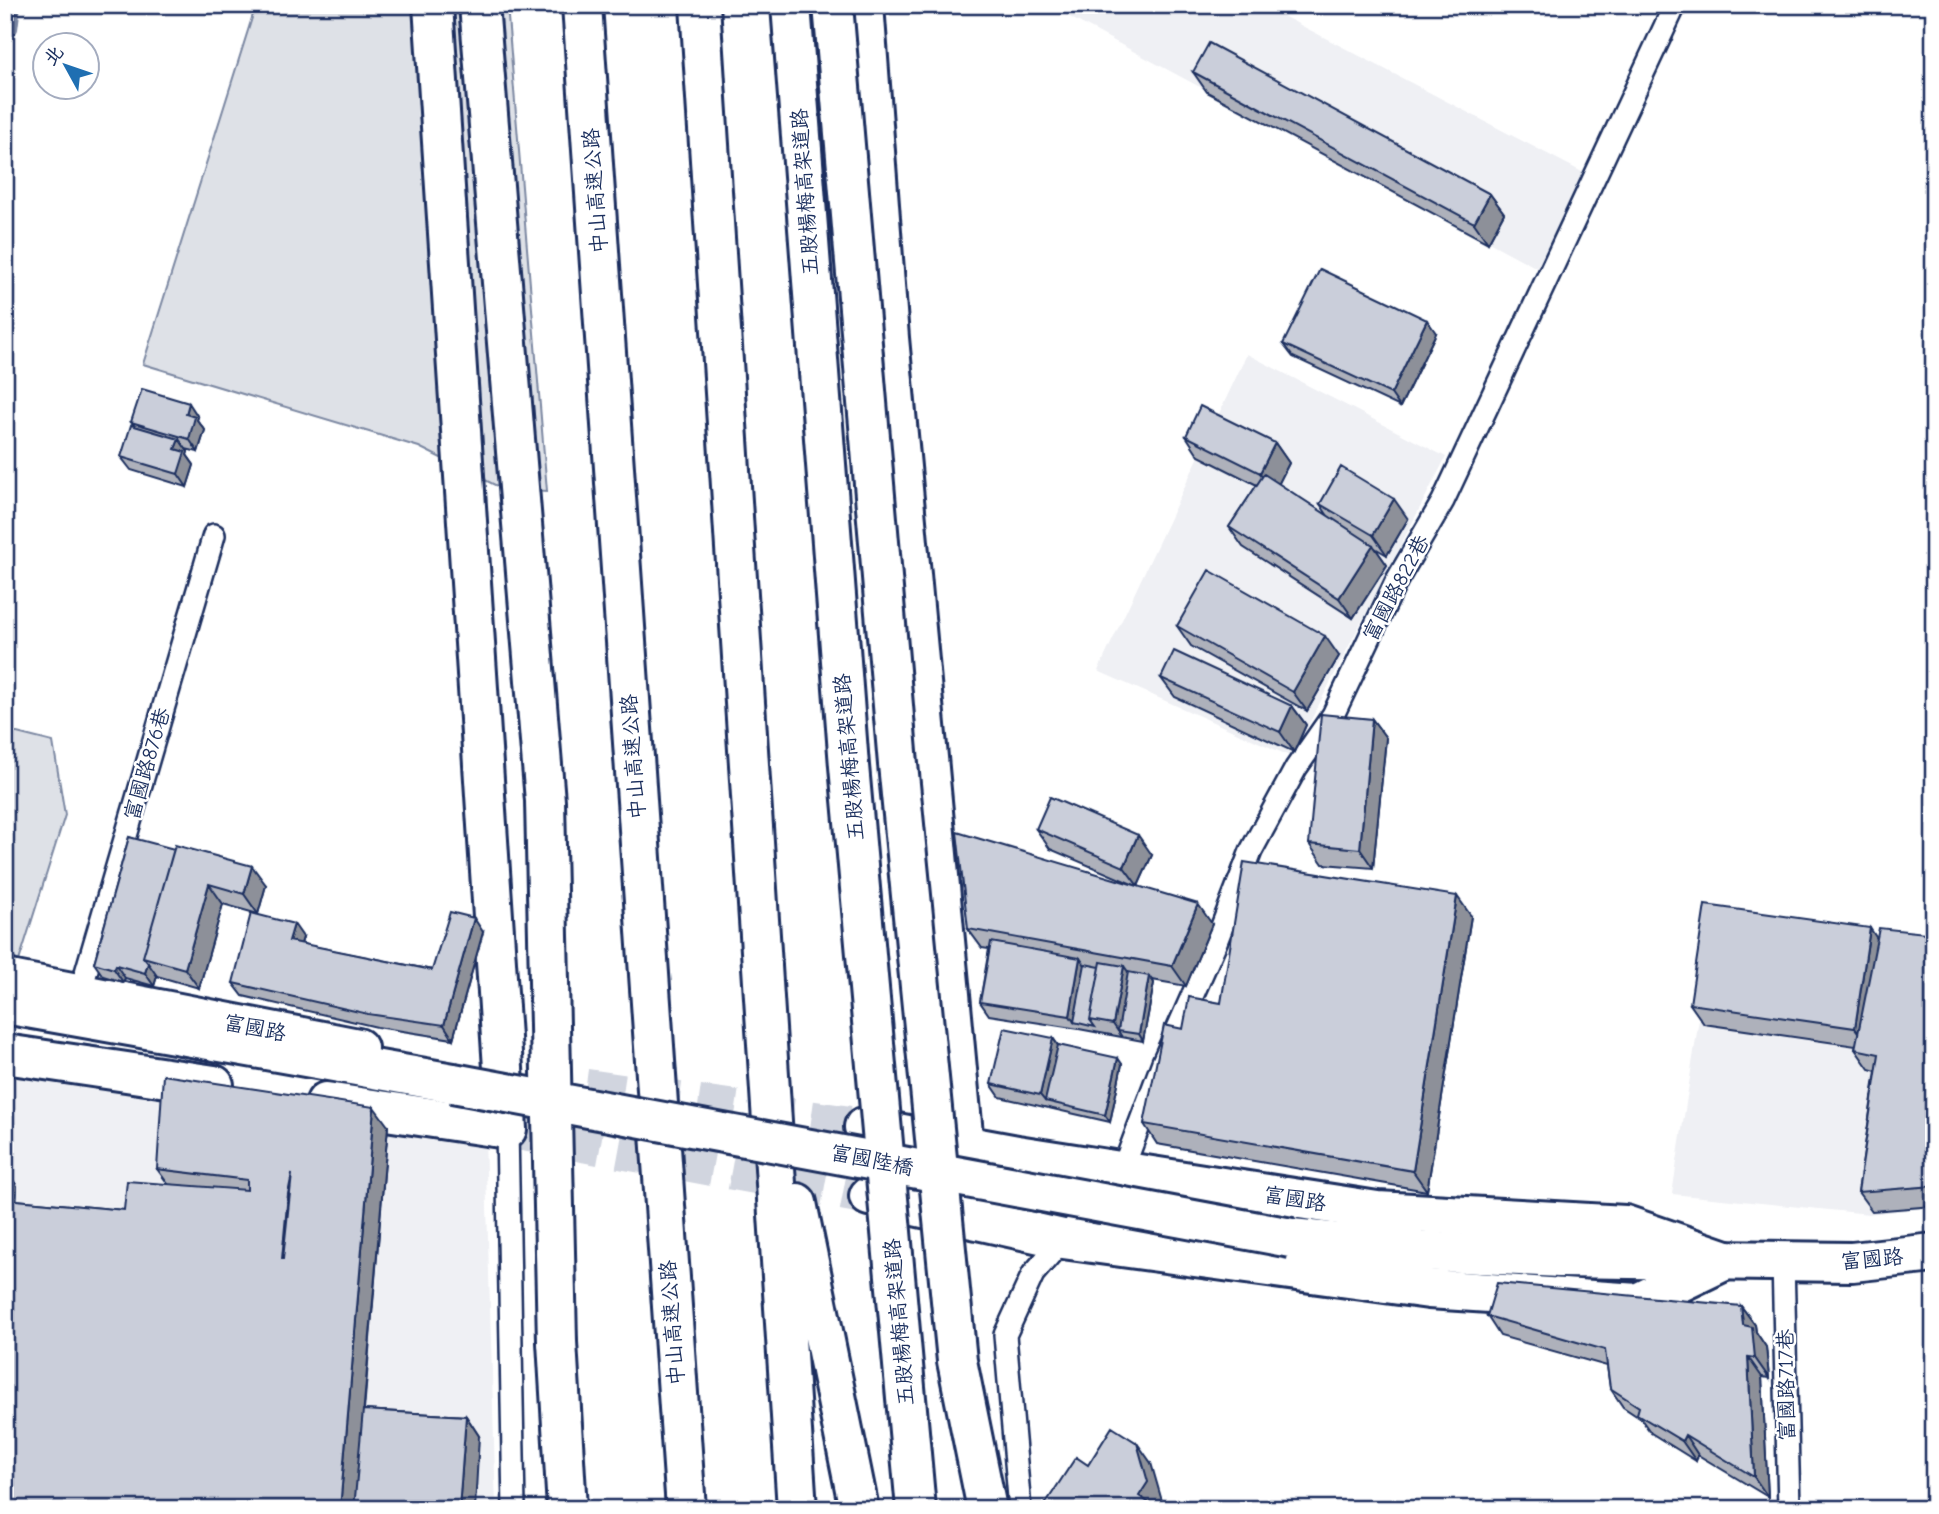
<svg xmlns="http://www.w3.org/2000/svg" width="1939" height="1514" viewBox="0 0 1939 1514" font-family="'Comic Neue','LXGW WenKai TC',sans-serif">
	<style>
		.built { fill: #eff0f4 }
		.green { fill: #dee1e7; stroke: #7c88a2; stroke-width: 2 }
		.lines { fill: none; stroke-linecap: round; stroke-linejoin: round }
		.stream { stroke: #77839f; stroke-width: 10 }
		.minor-tunnel { stroke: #d1d5df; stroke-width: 38; stroke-dasharray: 38 19; stroke-linecap: butt }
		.service-casing { stroke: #1b2f5e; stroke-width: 26 }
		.minor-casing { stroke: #1b2f5e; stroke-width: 44 }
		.tertiary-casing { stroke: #1b2f5e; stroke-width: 44 }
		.motorway-casing { stroke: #1b2f5e; stroke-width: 44 }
		.service { stroke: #fff; stroke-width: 21 }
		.minor { stroke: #fff; stroke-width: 38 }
		.tertiary { stroke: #fff; stroke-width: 38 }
		.motorway { stroke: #fff; stroke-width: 38 }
		.tertiary-bridge-casing { stroke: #1b2f5e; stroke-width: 44; stroke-linecap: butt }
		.motorway-bridge-casing { stroke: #1b2f5e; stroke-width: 44; stroke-linecap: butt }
		.tertiary-bridge { stroke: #fff; stroke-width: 38 }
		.motorway-bridge { stroke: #fff; stroke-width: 38 }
		.wall { fill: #aeb1bb; stroke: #1b2f5e; stroke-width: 2 }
		.shaded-wall { fill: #8d9099; stroke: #1b2f5e; stroke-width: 2 }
		.building { fill: #caceda; stroke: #1b2f5e; stroke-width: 2; fill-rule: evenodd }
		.labels { text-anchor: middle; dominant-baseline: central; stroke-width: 5; stroke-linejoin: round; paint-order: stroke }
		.street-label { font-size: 21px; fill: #1b2f5e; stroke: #fff }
	</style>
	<rect width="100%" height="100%" fill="#fff"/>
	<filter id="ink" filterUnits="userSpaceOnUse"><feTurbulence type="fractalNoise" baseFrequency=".0143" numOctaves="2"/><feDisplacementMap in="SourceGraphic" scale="14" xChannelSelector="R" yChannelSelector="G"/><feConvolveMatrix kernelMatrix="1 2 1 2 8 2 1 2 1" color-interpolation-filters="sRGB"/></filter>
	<g filter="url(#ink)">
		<path class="built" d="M1047,5H1262L1584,173L1537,268Z
			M1247,354L1446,457L1292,757L1098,671Z
			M1714,922L1934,943V1207L1869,1214L1672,1194Z
			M5,1069L485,1138L496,1509H5Z"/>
		<path class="green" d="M256,5H507L547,491L501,488L419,447L143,364Z
			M5,730L53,742L65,815L19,961L5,953Z"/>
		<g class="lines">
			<path class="stream" d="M13,29L16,5"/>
			<path class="minor-tunnel" d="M529,1080L864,1127
				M507,1129L869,1196"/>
			<defs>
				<path id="service" d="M80,993L214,535
					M507,1129L514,1509
					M1783,1261L1789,1509
					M1020,1509L1005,1335L1033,1274L1122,1171L1163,1062L1216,942L1251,851L1296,768L1333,715L1397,580L1443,501L1675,5"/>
				<path id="minor" d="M864,5L889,338L964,1145L963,1168
					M5,979L358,1048
					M5,1054L214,1085
					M326,1102L507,1129L433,5
					M864,1127L1017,1155L1377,1211L1625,1225L1726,1260L1637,1303L1429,1289L1063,1239L869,1196"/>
				<path id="tertiary" d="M5,1004L453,1083
					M1291,1238L1420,1251L1559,1258L1852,1262L1934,1253"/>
				<path id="motorway" d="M582,5L686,1509
					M700,5L797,1509
					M797,1203L859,1509
					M557,1342L567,1509"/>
			</defs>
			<use href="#service" class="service-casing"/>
			<use href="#minor" class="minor-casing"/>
			<use href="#tertiary" class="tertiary-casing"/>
			<use href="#motorway" class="motorway-casing"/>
			<use href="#service" class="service"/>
			<use href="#minor" class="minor"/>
			<use href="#tertiary" class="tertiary"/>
			<use href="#motorway" class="motorway"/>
			<defs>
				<path id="tertiary-bridge" d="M453,1083L1291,1238"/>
				<path id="motorway-bridge" d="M479,5L545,801L557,1342
					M791,5L849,766L916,1509
					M833,5L898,764L957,1361L987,1509"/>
			</defs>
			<use href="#tertiary-bridge" class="tertiary-bridge-casing"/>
			<use href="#motorway-bridge" class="motorway-bridge-casing"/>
			<use href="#tertiary-bridge" class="tertiary-bridge"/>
			<use href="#motorway-bridge" class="motorway-bridge"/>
		</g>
		<path class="wall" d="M1193,72L1490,194L1504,213L1488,243L1207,92Z
			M1436,333L1400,407L1293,357L1283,344Z
			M198,417L197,420L205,430L198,452L186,449L188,452L187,455L194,465L187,487L131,470L121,457L134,425L131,422Z
			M1186,436L1275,443L1289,463L1278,484L1328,516L1320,504L1408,519L1387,555L1375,548L1387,565L1353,618L1243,547L1229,527L1257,485L1199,456Z
			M1177,626L1339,656L1307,711L1191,646Z
			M1161,678L1292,706L1306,725L1294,752L1175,697Z
			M1372,719L1386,738L1373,868L1323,864L1309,844Z
			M1036,829L1152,855L1138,886L1212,924L1186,986L1152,980L1154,983L1143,1041L1079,1029L989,1015L980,1002L989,949L982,948L968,929L1137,886L1050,849Z
			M129,837L266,885L258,914L223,904L199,988L157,976L154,986L125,978L123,982L103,976L94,963Z
			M1471,916L1427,1191L1157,1144L1144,1124L1183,1029Z
			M1934,923V1206L1872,1211L1858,1192L1876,1071L1869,1069L1855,1049L1856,1046L1704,1024L1690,1004L1877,939L1925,933Z
			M483,932L453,1039L377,1027L243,996L233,983L303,937L301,944L432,970Z
			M1053,1038L1058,1045L1122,1064L1110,1122L1000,1097L991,1084Z
			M388,1126L364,1410L466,1416L479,1436L5,1509V1169L17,1186L16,1200L124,1210L168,1184L157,1169Z
			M1741,1306L1755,1325L1756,1332L1766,1347L1769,1378L1762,1377L1768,1497L1698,1455L1696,1461L1651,1433L1641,1419L1623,1407L1610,1388L1607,1366L1500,1336L1487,1316Z"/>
		<path class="shaded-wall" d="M1490,194L1504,213L1488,243L1474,223Z
			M1427,320L1436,333L1400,407L1391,394Z
			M189,403L198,417L197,420L205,430L198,452L189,439L186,414Z
			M179,439L188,452L187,455L194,465L187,487L178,474L175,449Z
			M1275,443L1289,463L1274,493L1260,473Z
			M1394,499L1408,519L1387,555L1373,535Z
			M1373,545L1387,565L1353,618L1339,598Z
			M1325,636L1339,656L1307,711L1293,692Z
			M1292,706L1306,725L1294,752L1280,732Z
			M1372,719L1386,738L1373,868L1360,849Z
			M1138,835L1152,855L1138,886L1124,867Z
			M252,866L266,885L258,914L244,894Z
			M209,884L223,904L199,988L185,969Z
			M1457,896L1471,916L1427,1191L1413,1171Z
			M1198,904L1212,924L1186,986L1172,966Z
			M474,918L483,932L453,1039L444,1025Z
			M294,924L303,937L298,954L289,941Z
			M1870,928L1883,948L1869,1047L1855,1028Z
			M1080,958L1089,971L1074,1022L1070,1016Z
			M148,963L157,976L154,986L145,973Z
			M116,965L125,978L123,982L114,969Z
			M1124,966L1133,979L1118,1031L1122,1037L1113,1024Z
			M1149,976L1154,983L1143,1041L1139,1034Z
			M1053,1038L1062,1052L1045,1101L1040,1095Z
			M1118,1058L1122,1064L1110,1122L1105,1115Z
			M374,1107L388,1126L355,1509H340Z
			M5,1169L17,1186L16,1219L5,1204Z
			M292,1174L296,1279L282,1259L288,1194Z
			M1741,1306L1755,1325L1756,1332L1766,1347L1769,1378L1755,1358L1743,1325Z
			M1748,1357L1762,1377L1768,1497L1754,1477Z
			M466,1416L479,1436L475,1509H459Z
			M1685,1435L1698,1455L1696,1461L1682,1441Z
			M1137,1443L1151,1463L1162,1501L1157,1509L1139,1496Z"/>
		<path class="building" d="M1209,43L1490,194L1474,223L1193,72Z
			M1320,269L1427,320L1391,394L1283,344Z
			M142,389L189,403L186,414L195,417L189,439L131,422Z
			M1200,406L1275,443L1260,473L1186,436Z
			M131,425L179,439L175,449L185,452L178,474L121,457Z
			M1341,467L1394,499L1373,535L1320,504Z
			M1264,474L1373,545L1339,598L1229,527Z
			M1209,570L1325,636L1293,692L1177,626Z
			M1174,651L1292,706L1280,732L1161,678Z
			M1321,714L1372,719L1360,849L1309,844Z
			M1050,797L1138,835L1124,867L1036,829Z
			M957,832L1198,904L1172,966L968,929Z
			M129,837L174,849L143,957L148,963L145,973L116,965L114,969L94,963Z
			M175,845L252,866L244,894L209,884L185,969L143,957Z
			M1244,862L1457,896L1413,1171L1144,1124L1164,1025L1183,1029L1189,997L1221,1003Z
			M1705,905L1870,928L1855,1028L1690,1004Z
			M450,912L474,918L444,1025L368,1014L233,983L251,913L294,924L289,941L432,970Z
			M1927,922L1934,923V1186L1858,1192L1879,1054L1855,1049L1879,928L1925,933Z
			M991,942L1080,958L1070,1016L980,1002Z
			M1101,962L1124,966L1113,1024L1090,1020Z
			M1085,964L1100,967L1090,1020L1095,1027L1074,1022Z
			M1128,972L1149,976L1139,1034L1118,1031Z
			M1004,1028L1053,1038L1040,1095L991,1084Z
			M1058,1045L1118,1058L1105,1115L1045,1101Z
			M163,1075L374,1107L340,1509H5V1199L124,1210L127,1181L247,1190V1180L157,1169ZM292,1174L283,1259H282L288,1194Z
			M1497,1283L1741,1306L1743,1325L1752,1327L1755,1358L1748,1357L1754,1477L1685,1435L1682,1441L1637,1414L1639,1407L1610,1388L1605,1350L1487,1316Z
			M363,1410L466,1416L459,1509H354Z
			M1112,1427L1137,1443L1148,1482L1139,1496L1158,1509H1042L1076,1457L1088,1465Z"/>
	</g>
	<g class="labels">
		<g class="street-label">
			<text transform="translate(595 191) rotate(-94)">中山高速公路</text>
			<text transform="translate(805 192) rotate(-94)">五股楊梅高架道路</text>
			<text transform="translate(1396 588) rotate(-62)">富國路822巷</text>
			<text transform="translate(633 757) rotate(-94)">中山高速公路</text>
			<text transform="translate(849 757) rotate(-95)">五股楊梅高架道路</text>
			<text transform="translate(147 764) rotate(-74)">富國路876巷</text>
			<text transform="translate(255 1028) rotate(11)">富國路</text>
			<text transform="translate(872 1160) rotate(11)">富國陸橋</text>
			<text transform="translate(1295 1199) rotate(9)">富國路</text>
			<text transform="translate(1872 1259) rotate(-5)">富國路</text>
			<text transform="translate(899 1322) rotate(-95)">五股楊梅高架道路</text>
			<text transform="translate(672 1323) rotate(-94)">中山高速公路</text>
			<text transform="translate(1786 1385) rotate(-91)">富國路717巷</text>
		</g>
	</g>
	<rect width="1939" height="1514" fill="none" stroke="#fff" stroke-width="28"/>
	<rect x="14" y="14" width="1911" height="1486" fill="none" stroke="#1b2f5e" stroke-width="2.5" filter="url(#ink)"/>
	<g transform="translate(66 66) rotate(310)"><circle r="33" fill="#ffffff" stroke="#a4acbf" stroke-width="2"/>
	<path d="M0-5L12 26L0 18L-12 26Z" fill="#1f6fb2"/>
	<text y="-10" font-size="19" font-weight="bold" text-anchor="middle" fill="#1b2f5e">北</text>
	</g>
</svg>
